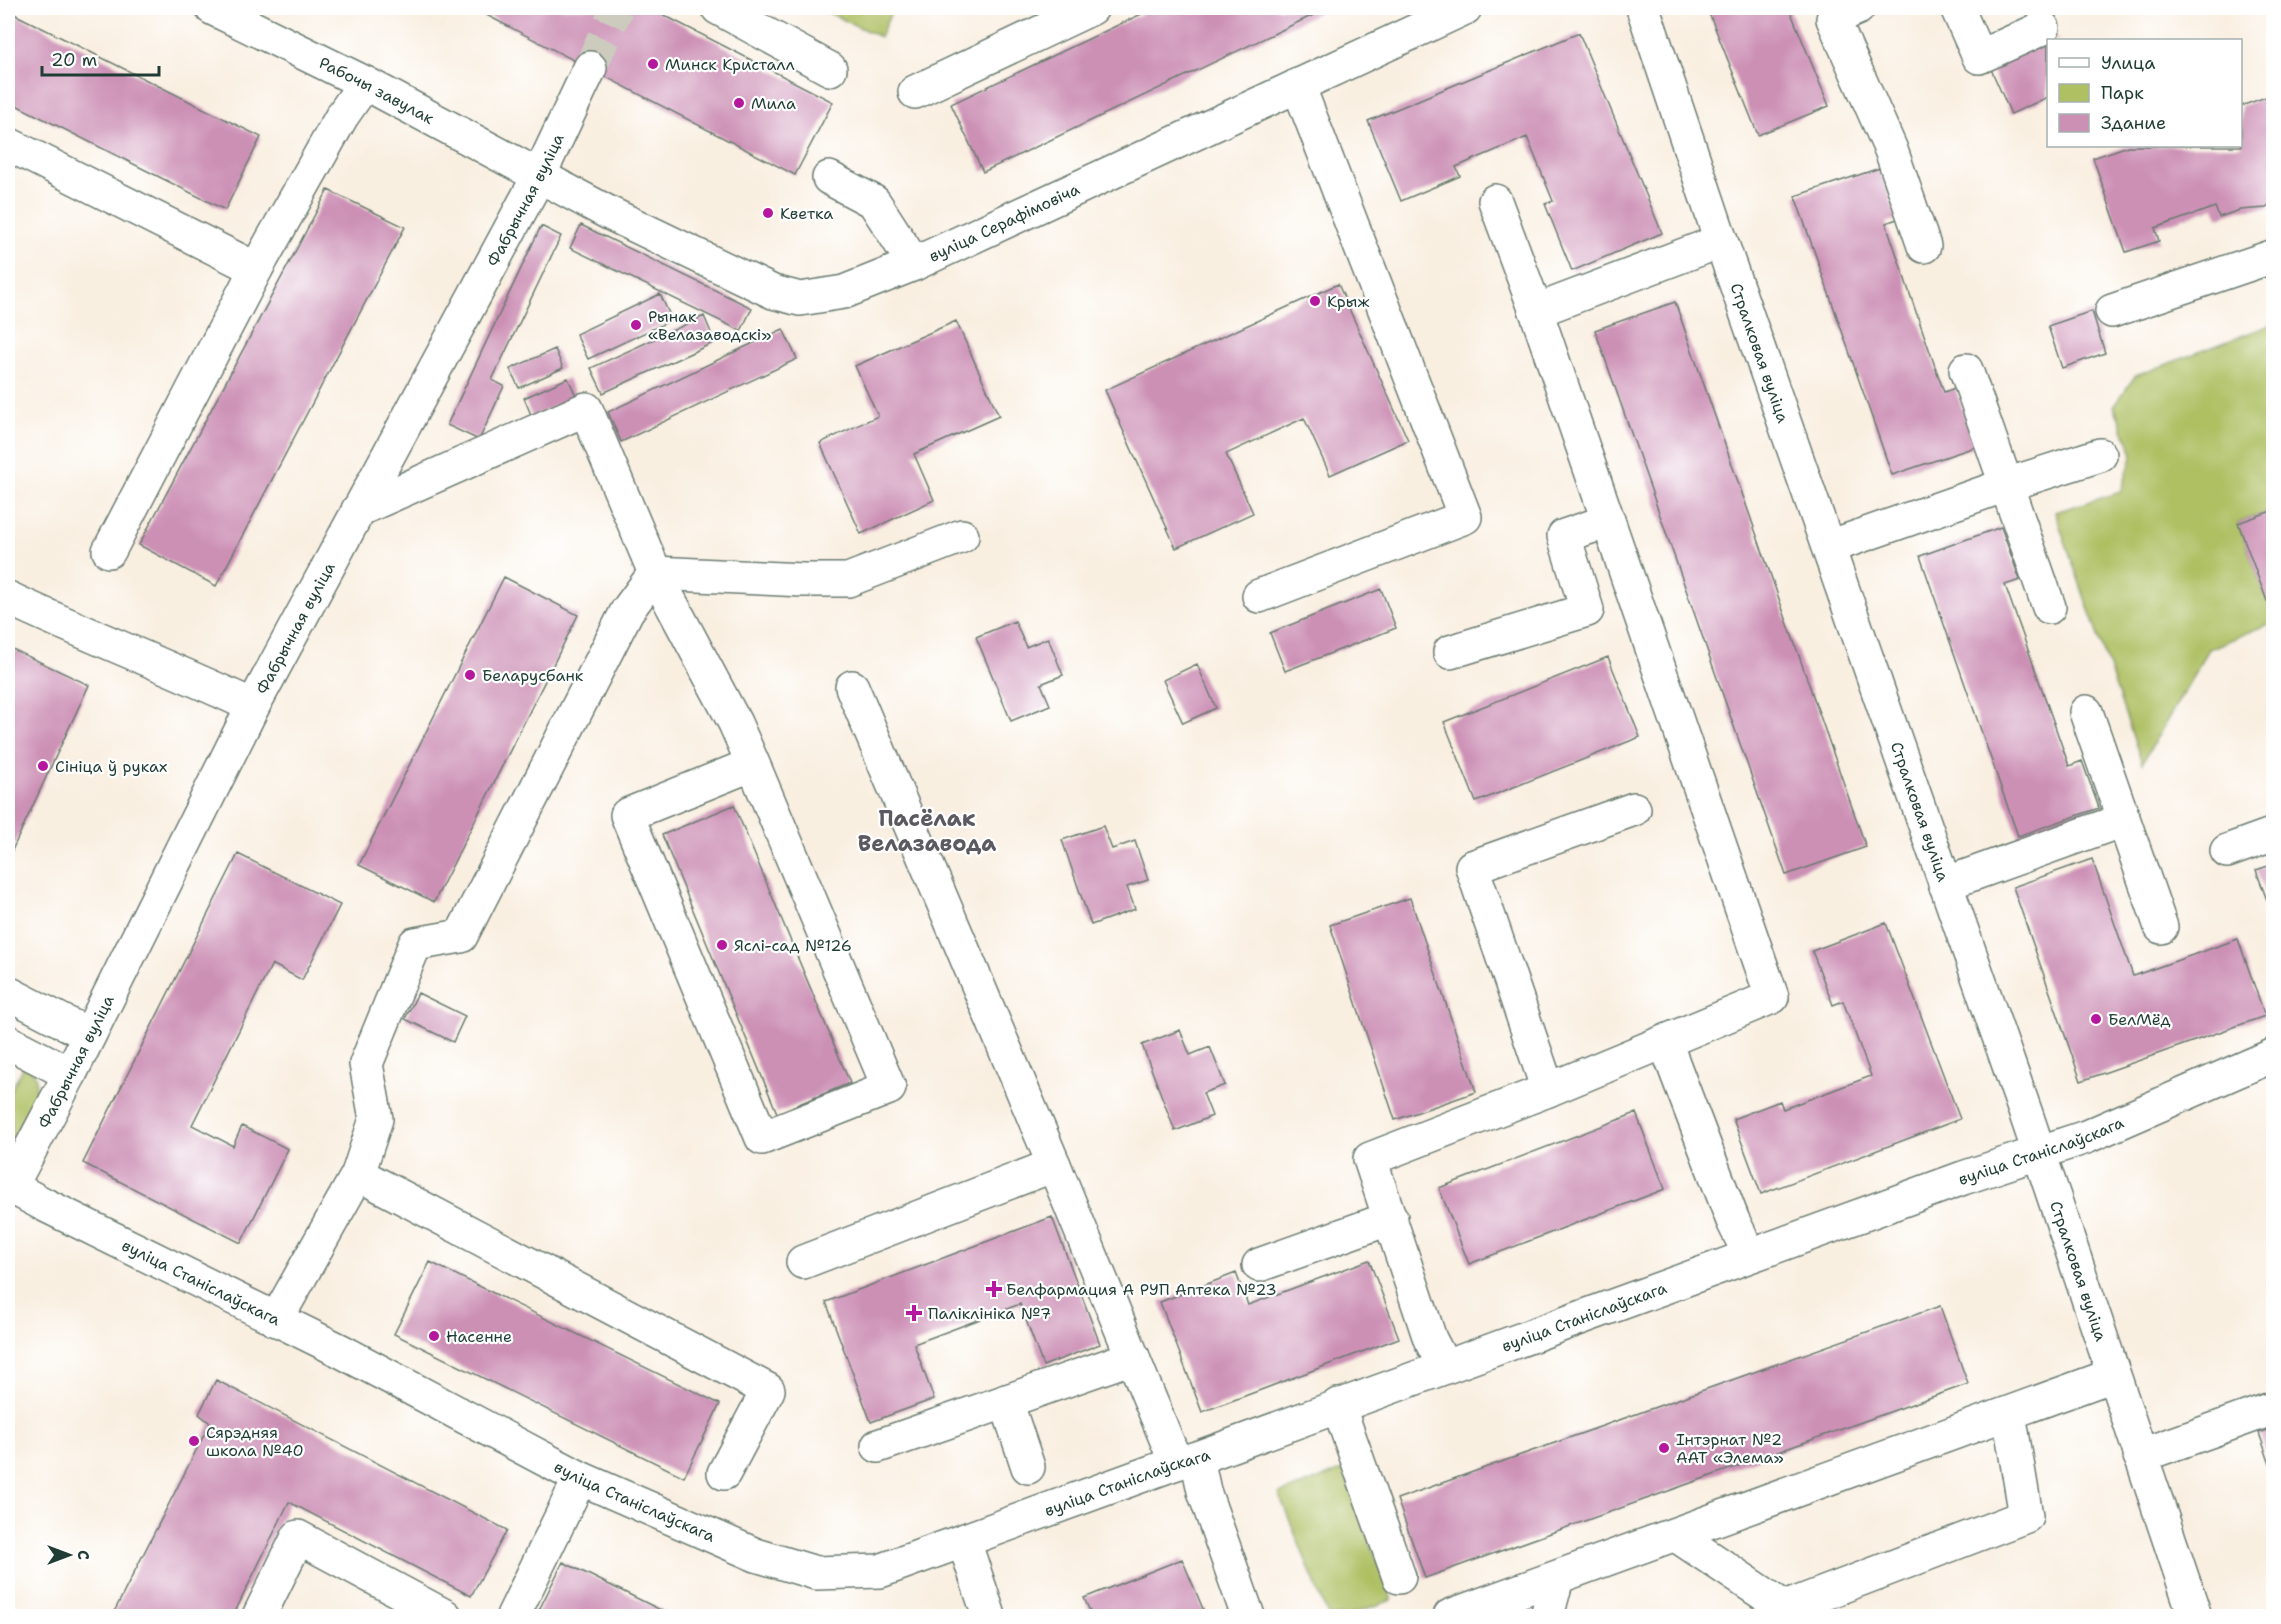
<svg xmlns="http://www.w3.org/2000/svg" width="2281" height="1624" viewBox="0 0 2281 1624" font-family="'Shantell Sans',sans-serif">
	<style>
		.green { fill: #afc063; stroke: #677e4c; stroke-width: 1.5 }
		.building { fill: #cc90b5 }
		.lines { fill: none; stroke-linecap: round; stroke-linejoin: round }
		.minor-tunnel { stroke: #cdcbbe; stroke-width: 33; stroke-dasharray: 33 16; stroke-linecap: butt }
		.minor-casing { stroke: #6b7b71; stroke-width: 36 }
		.minor { stroke: #fff; stroke-width: 33 }
		.poi-dot { fill: #b5179e; stroke: #fff; stroke-width: 2 }
		.labels { text-anchor: middle; dominant-baseline: central; stroke-width: 4.5; stroke-linejoin: round; paint-order: stroke }
		.poi-label { font-size: 16px; fill: #1f3d34; stroke: #fff; text-anchor: start }
		.street-label { font-size: 16px; fill: #1f3d34; stroke: #fff }
		.district-label { font-size: 22px; font-weight: bold; fill: #5c5a61; stroke: #fff }
	</style>
	<rect width="100%" height="100%" fill="#fff"/>
	<filter id="ink" filterUnits="userSpaceOnUse"><feTurbulence type="fractalNoise" baseFrequency=".0167" numOctaves="2"/><feDisplacementMap in="SourceGraphic" scale="12" xChannelSelector="R" yChannelSelector="G"/><feConvolveMatrix kernelMatrix="1 2 1 2 8 2 1 2 1" color-interpolation-filters="sRGB"/></filter>
	<filter id="wash" filterUnits="userSpaceOnUse"><feTurbulence type="fractalNoise" baseFrequency=".008" numOctaves="4" result="noise"/><feDisplacementMap in="SourceGraphic" scale="24" xChannelSelector="R" yChannelSelector="G"/><feGaussianBlur stdDeviation="1.35" result="paint"/><feColorMatrix in="noise" values="0 0 0 0 0 0 0 0 0 0 0 0 0 0 0 0 0 1.4 0 .05"/><feComposite in="paint" operator="in"/></filter>
	<g filter="url(#wash)">
		<rect width="100%" height="100%" fill="#f9efe1"/>
		<path class="green" d="M830,8H893L880,37L827,12Z
			M2273,324V510L2238,523L2273,616V622L2209,649L2142,763L2055,512L2121,492L2133,454L2114,406L2135,376Z
			M25,1063L36,1076V1093L8,1149V1096Z
			M1343,1470L1392,1600L1346,1616H1328L1279,1494Z"/>
		<g id="blocks">
			<path class="building" d="M473,8H650L833,102L795,175Z
				M1154,8H1328L983,172L951,104Z
				M1707,8H1789L1829,106L1758,135Z
				M8,11L261,137L225,210L8,101Z
				M1579,33L1662,233L1572,271L1545,204L1553,201L1527,137L1456,167L1460,176L1401,201L1368,121Z
				M2057,37L2059,40H2048V97L2011,114L1990,67Z
				M2274,94V202L2266,208L2240,210L2219,217L2215,207L2155,228L2159,241L2126,252L2093,158L2128,146H2241V106Z
				M1880,168L1897,219L1886,223L1915,309L1944,392L1955,388L1975,447L1892,475L1795,196Z
				M328,190L405,227L216,586L139,545Z
				M581,225L752,308L741,331L570,248Z
				M541,226L561,236L492,380L504,386L479,440L447,425Z
				M1338,284L1408,440L1330,475L1304,418L1226,454L1253,513L1176,548L1105,390Z
				M660,294L672,320L588,359L576,334Z
				M1675,302L1866,847L1786,875L1595,330Z
				M2092,311L2105,353L2062,368L2048,326Z
				M704,316L715,342L603,393L591,368Z
				M956,321L999,416L914,454L934,500L861,534L820,443L878,416L855,366Z
				M783,329L797,359L621,442L608,412Z
				M555,349L563,368L519,388L510,369Z
				M568,378L576,396L532,417L524,398Z
				M2274,510V598L2267,601L2238,523Z
				M2001,527L2020,580L2005,585L2037,675L2069,766L2082,761L2099,808L2018,836L1920,556Z
				M504,577L578,615L434,902L359,865Z
				M1381,589L1396,628L1285,671L1270,633Z
				M1015,621L1026,647L1048,638L1063,675L1041,684L1050,705L1011,721L976,637Z
				M8,647L89,685L8,859Z
				M1608,657L1640,737L1476,802L1444,722Z
				M1197,664L1216,708L1183,723L1163,680Z
				M734,805L850,1083L777,1113L662,835Z
				M1103,826L1112,849L1135,841L1148,880L1127,887L1135,909L1091,925L1062,840Z
				M238,854L340,905L302,980L272,964L192,1125L233,1146L242,1126L288,1149L241,1243L83,1163Z
				M2092,859L2133,976L2238,939L2265,1016L2081,1081L2013,887Z
				M2274,864V917H2273L2256,870Z
				M1410,898L1476,1092L1395,1120L1330,925Z
				M1886,923L1960,1119L1761,1194L1733,1119L1780,1101L1783,1109L1871,1076L1843,1001L1833,1005L1812,951Z
				M418,993L465,1016L453,1042L405,1019Z
				M1180,1030L1190,1055L1210,1047L1225,1085L1203,1093L1212,1116L1175,1131L1142,1045Z
				M1636,1113L1665,1189L1469,1264L1439,1188Z
				M1052,1217L1100,1344L1043,1366L1020,1304L914,1344L934,1399L871,1422L826,1302Z
				M1369,1260L1399,1338L1202,1412L1160,1302L1236,1273L1248,1305Z
				M430,1262L720,1404L684,1477L394,1334Z
				M1940,1306L1968,1384L1425,1578L1397,1499Z
				M216,1380L507,1530L471,1596L289,1502L233,1616H112L210,1423L199,1414Z
				M2274,1428V1472L2273,1473L2259,1433Z
				M1182,1559L1206,1616H1092L1084,1598Z
				M563,1562L673,1616H536Z"/>
		</g>
	</g>
	<g filter="url(#ink)">
		<use href="#blocks" fill-opacity="0" stroke="#6b7b71" stroke-width="1.5"/>
		<g class="lines">
			<path class="minor-tunnel" d="M590,68L617,8"/>
			<defs>
				<g id="minor">
					<path id="s1" d="M212,8L365,83L609,213L773,292L800,299L844,292L914,264L1465,8"/>
					<path d="M718,8L830,69"/>
					<path id="s2" d="M1643,8L1721,241L2026,1114L2195,1616"/>
					<path d="M1858,8L1833,19L1891,150L1924,246"/>
					<path d="M1957,8L1979,57L2043,28"/>
					<path d="M915,92L1092,8"/>
					<path d="M8,144L256,269"/>
					<path d="M829,178L874,202L914,264"/>
					<path d="M1536,311L1721,241"/>
					<path d="M2112,311L2274,256"/>
					<path d="M1966,370L2049,607"/>
					<path d="M358,510L586,409L655,573L735,723L753,764L889,1088L762,1138L627,815L753,764"/>
					<path d="M1829,547L2006,485L2100,455"/>
					<path d="M109,551L256,269L342,116L365,83"/>
					<path d="M1259,596L1465,517L1298,85"/>
					<path d="M8,598C89,636 172,668 253,706"/>
					<path d="M1450,652L1587,610L1564,536L1608,521"/>
					<path d="M852,687L1054,1165L1176,1463"/>
					<path d="M2086,712L2161,927"/>
					<path d="M2227,851L2274,834"/>
					<path d="M1945,884L2123,820"/>
					<path d="M8,993L89,1035"/>
					<path d="M8,1042L70,1074"/>
					<path d="M1665,1042L1733,1221L1750,1255"/>
					<path d="M1548,1090L1472,867L1634,809"/>
					<path d="M358,1174L768,1390L724,1473"/>
					<path id="s3" d="M10,1186L43,1204L341,1351L580,1478L756,1555L816,1573L880,1571L1176,1463L1197,1458L1963,1178L2086,1137L2274,1055"/>
					<path id="s4" d="M8,1192L70,1074L253,706L539,176L590,68"/>
					<path d="M803,1262L1054,1165"/>
					<path d="M1259,1265L1391,1218"/>
					<path d="M276,1320L358,1174L376,1119L366,1064L415,944L461,936L627,611L655,573L803,580H848L962,536"/>
					<path d="M1444,1366L1430,1339L1370,1159L1548,1090L1772,997L1536,311L1495,201"/>
					<path d="M1006,1401L1028,1467"/>
					<path d="M1338,1405L1399,1577"/>
					<path d="M878,1446L1133,1357"/>
					<path d="M2140,1456L2274,1408"/>
					<path d="M1197,1458L1204,1491L1248,1616"/>
					<path d="M1676,1535L1785,1608L2026,1516L2009,1414"/>
					<path d="M964,1541L989,1616"/>
					<path d="M259,1616L298,1537L445,1616"/>
					<path d="M513,1616L580,1478"/>
					<path d="M1450,1616L2113,1375"/>
					<path d="M1547,1616L1557,1578"/>
				</g>
			</defs>
			<use href="#minor" class="minor-casing"/>
			<use href="#minor" class="minor"/>
		</g>
	</g>
	<g class="poi-dot">
		<circle cx="653" cy="64" r="6"/>
		<circle cx="739" cy="103" r="6"/>
		<circle cx="768" cy="213" r="6"/>
		<circle cx="1315" cy="301" r="6"/>
		<circle cx="636" cy="325" r="6"/>
		<circle cx="470" cy="675" r="6"/>
		<circle cx="43" cy="766" r="6"/>
		<circle cx="722" cy="945" r="6"/>
		<circle cx="2096" cy="1019" r="6"/>
		<path d="M991 1280h6v6h6v6h-6v6h-6v-6h-6v-6h6z"/>
		<path d="M911 1304h6v6h6v6h-6v6h-6v-6h-6v-6h6z"/>
		<circle cx="434" cy="1336" r="6"/>
		<circle cx="194" cy="1441" r="6"/>
		<circle cx="1664" cy="1448" r="6"/>
	</g>
	<g class="labels">
		<g class="poi-label">
			<text x="665" y="64">Минск Кристалл</text>
			<text x="751" y="103">Мила</text>
			<text x="780" y="213">Кветка</text>
			<text x="1327" y="301">Крыж</text>
			<text x="648" y="316">Рынак<tspan x="648" dy="18">«Велазаводскі»</tspan></text>
			<text x="482" y="675">Беларусбанк</text>
			<text x="55" y="766">Сініца ў руках</text>
			<text x="734" y="945">Яслі-сад №126</text>
			<text x="2108" y="1019">БелМёд</text>
			<text x="1006" y="1289">Белфармация А РУП Аптека №23</text>
			<text x="928" y="1313">Паліклініка №7</text>
			<text x="446" y="1336">Насенне</text>
			<text x="206" y="1432">Сярэдняя<tspan x="206" dy="18">школа №40</tspan></text>
			<text x="1676" y="1439">Інтэрнат №2<tspan x="1676" dy="18">ААТ «Элема»</tspan></text>
		</g>
		<g class="street-label">
			<text stroke="none"><textPath href="#s1" startOffset="184">Рабочы завулак</textPath></text>
			<text stroke="none"><textPath href="#s4" startOffset="1119">Фабрычная вуліца</textPath></text>
			<text stroke="none"><textPath href="#s1" startOffset="876">вуліца Серафімовіча</textPath></text>
			<text stroke="none"><textPath href="#s2" startOffset="364">Стралковая вуліца</textPath></text>
			<text stroke="none"><textPath href="#s4" startOffset="633">Фабрычная вуліца</textPath></text>
			<text stroke="none"><textPath href="#s2" startOffset="850">Стралковая вуліца</textPath></text>
			<text stroke="none"><textPath href="#s4" startOffset="147">Фабрычная вуліца</textPath></text>
			<text stroke="none"><textPath href="#s3" startOffset="2194">вуліца Станіслаўскага</textPath></text>
			<text stroke="none"><textPath href="#s2" startOffset="1336">Стралковая вуліца</textPath></text>
			<text stroke="none"><textPath href="#s3" startOffset="214">вуліца Станіслаўскага</textPath></text>
			<text stroke="none"><textPath href="#s3" startOffset="1708">вуліца Станіслаўскага</textPath></text>
			<text stroke="none"><textPath href="#s3" startOffset="1222">вуліца Станіслаўскага</textPath></text>
			<text stroke="none"><textPath href="#s3" startOffset="700">вуліца Станіслаўскага</textPath></text>
		</g>
		<g class="district-label">
			<text x="927" y="818">Пасёлак<tspan x="927" dy="25">Велазавода</tspan></text>
		</g>
	</g>
	<rect width="2281" height="1624" fill="none" stroke="#fff" stroke-width="30"/>
	<rect x="2047" y="39" width="195" height="108" fill="#ffffff" stroke="#a5b1ae" stroke-width="1.5"/>
	<rect x="2059" y="58" width="30" height="9" fill="#ffffff" stroke="#a5b1ae" stroke-width="1.5"/>
	<text x="2101" y="69" font-size="18" fill="#1f3d34">Улица</text>
	<rect x="2059" y="84" width="30" height="18" fill="#afc063" stroke="#a5b1ae" stroke-width="1.5"/>
	<text x="2101" y="99" font-size="18" fill="#1f3d34">Парк</text>
	<rect x="2059" y="114" width="30" height="18" fill="#cc90b5" stroke="#a5b1ae" stroke-width="1.5"/>
	<text x="2101" y="129" font-size="18" fill="#1f3d34">Здание</text>
	<g transform="translate(69 1555) rotate(90)" stroke="#ffffff" stroke-width="4.5" paint-order="stroke">
	<path d="M0-4.5L10 22L0 15L-10 22Z" fill="#1f3d34"/>
	<text y="-9" font-size="16" font-weight="bold" text-anchor="middle" fill="#1f3d34">С</text>
	</g>
	<path d="M42 66v9h117v-9" fill="none" stroke="#1f3d34" stroke-width="3"/>
	<text x="51" y="66" font-size="18" fill="#1f3d34" stroke="#ffffff" stroke-width="4.5" paint-order="stroke">20 m</text>
</svg>
